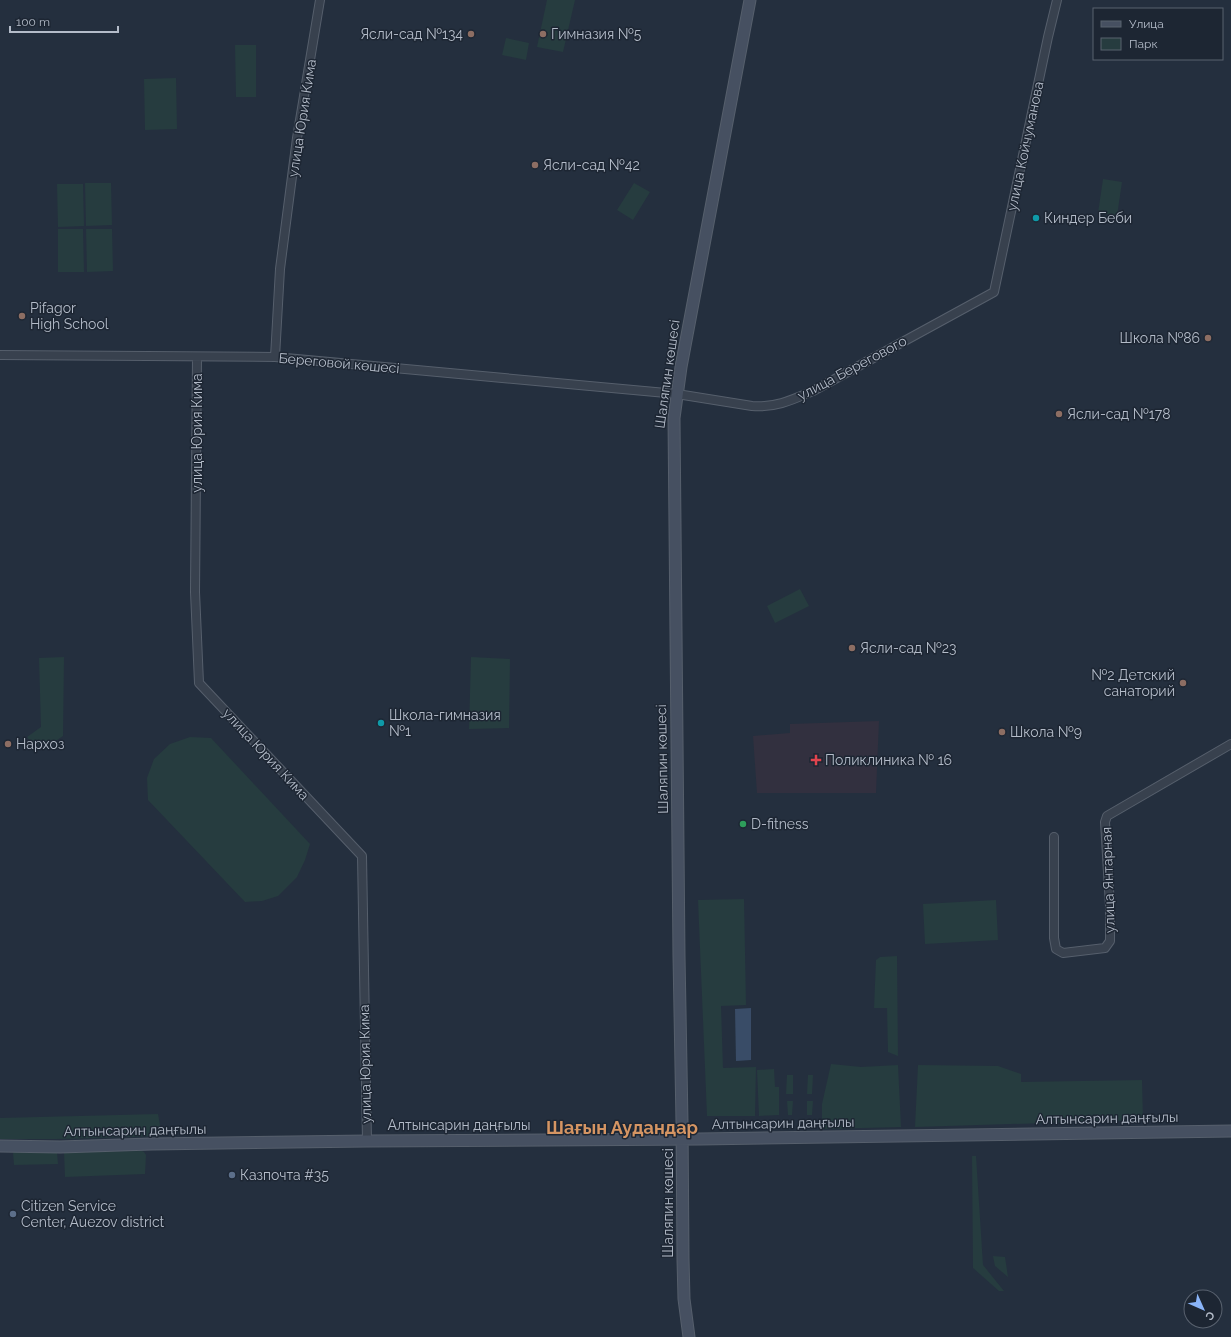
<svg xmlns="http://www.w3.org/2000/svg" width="1231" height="1337" viewBox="0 0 1231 1337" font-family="Raleway,sans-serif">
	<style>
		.medical { fill: #32303f }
		.green { fill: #263c3f }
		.water { fill: #394c67 }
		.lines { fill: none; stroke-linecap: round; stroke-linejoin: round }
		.minor-casing { stroke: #565f6c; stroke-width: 10 }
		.secondary-casing { stroke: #565f6c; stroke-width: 13 }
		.minor { stroke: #38414e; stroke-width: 8 }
		.secondary { stroke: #465061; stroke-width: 11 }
		.education-dot { fill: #8d6e63; stroke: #1d2633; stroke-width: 1.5 }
		.culture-dot { fill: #0f9aa8; stroke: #1d2633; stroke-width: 1.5 }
		.health-dot { fill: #e0444e; stroke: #1d2633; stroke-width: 1.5 }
		.leisure-dot { fill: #2e9e5b; stroke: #1d2633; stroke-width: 1.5 }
		.service-dot { fill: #5c6f8a; stroke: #1d2633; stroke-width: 1.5 }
		.labels { text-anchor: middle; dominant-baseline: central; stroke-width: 3; stroke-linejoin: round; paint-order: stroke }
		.poi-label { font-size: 14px; fill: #b4bcc9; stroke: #1d2633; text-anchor: start }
		.street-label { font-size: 14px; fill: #b4bcc9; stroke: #1d2633 }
		.district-label { font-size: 18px; font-weight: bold; fill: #d59563; stroke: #1d2633 }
	</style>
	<rect width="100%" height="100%" fill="#242f3e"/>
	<path class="medical" d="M879,721L876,793H757L753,736L790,733V724Z"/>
	<path class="green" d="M547,0H575L563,52L537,47Z
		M506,38L529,43L526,60L502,55Z
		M235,45H256V97H236Z
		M176,78L177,129L145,130L144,79Z
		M1103,179L1122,182L1117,216L1098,213Z
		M85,183H111L112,225L86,226Z
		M634,183L650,192L633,220L617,210Z
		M57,184H83L84,226L58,227Z
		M58,229H83L84,272H58Z
		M86,229H112L113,271L87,272Z
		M800,589L809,606L775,623L767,606Z
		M64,657L63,736L57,740L35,745L30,741L27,737L41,727L39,658Z
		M471,657L510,659L509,728L469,729Z
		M190,737L211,738L310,844L305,860L297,877L278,896L262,901L245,902L148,800L147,778L154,759L170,744Z
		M744,899L746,1005L721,1006L723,1068L756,1067L755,1116H707L698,900Z
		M996,900L998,940L925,944L923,904Z
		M897,956L898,1056L888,1052L887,1008H874L876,960L880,957Z
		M831,1064L861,1067L898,1065L901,1127L822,1129V1104Z
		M918,1065L998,1066L1021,1074V1082L1142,1080L1143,1120L915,1127Z
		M774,1069L775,1087H779V1115L759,1116L757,1070Z
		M787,1075H793V1094H786Z
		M808,1075H813L812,1094H807Z
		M787,1101H793L792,1115H788Z
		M807,1101H813L812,1115H807Z
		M158,1114L162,1136L57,1139H0V1118Z
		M142,1151L144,1152L146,1155L145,1174L65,1177L64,1152Z
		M13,1152H57L58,1164L14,1165Z
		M972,1156H976L983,1265L1004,1291H999L973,1268Z
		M993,1256L1005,1257L1008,1277L995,1266Z"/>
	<path class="water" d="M751,1008V1060L736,1061L735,1009Z"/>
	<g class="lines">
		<defs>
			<path id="minor" d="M0,355L275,357L677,394L752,406C775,408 792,400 813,391L994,292L1048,37L1057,0
				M197,357L195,592L199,683L362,856L367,1141
				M275,357L280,269L297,138L320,0
				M1054,837V938L1056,949L1063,953L1105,948L1110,941V906L1105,822L1107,816L1231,744"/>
			<path id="secondary" d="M0,1146L60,1147L151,1144L367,1141L700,1139L1231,1131
				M689,1337L684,1299L683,1259L682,1122L679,956L674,418L681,367L750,0"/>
		</defs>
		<use href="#minor" class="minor-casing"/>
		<use href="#secondary" class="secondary-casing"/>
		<use href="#minor" class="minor"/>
		<use href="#secondary" class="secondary"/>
	</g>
	<g class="education-dot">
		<circle cx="471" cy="34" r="4"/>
		<circle cx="543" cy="34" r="4"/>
		<circle cx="535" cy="165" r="4"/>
		<circle cx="22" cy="316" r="4"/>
		<circle cx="1208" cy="338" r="4"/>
		<circle cx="1059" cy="414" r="4"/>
		<circle cx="852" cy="648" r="4"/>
		<circle cx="1183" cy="683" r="4"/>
		<circle cx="1002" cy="732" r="4"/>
		<circle cx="8" cy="744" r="4"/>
	</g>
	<g class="culture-dot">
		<circle cx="1036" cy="218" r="4"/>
		<circle cx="381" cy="723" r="4"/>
	</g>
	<path class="health-dot" d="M814 754h4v4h4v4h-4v4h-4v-4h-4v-4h4z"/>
	<circle class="leisure-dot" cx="743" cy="824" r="4"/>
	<g class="service-dot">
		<circle cx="232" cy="1175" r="4"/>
		<circle cx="13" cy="1214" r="4"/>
	</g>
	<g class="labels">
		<g class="poi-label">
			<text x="463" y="34" text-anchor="end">Ясли-сад №134</text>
			<text x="551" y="34">Гимназия №5</text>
			<text x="543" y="165">Ясли-сад №42</text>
			<text x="1044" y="218">Киндер Беби</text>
			<text x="30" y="308">Pifagor<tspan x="30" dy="16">High School</tspan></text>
			<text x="1200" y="338" text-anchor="end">Школа №86</text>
			<text x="1067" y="414">Ясли-сад №178</text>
			<text x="860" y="648">Ясли-сад №23</text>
			<text x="1175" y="675" text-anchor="end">№2 Детский<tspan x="1175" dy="16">санаторий</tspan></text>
			<text x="389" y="715">Школа-гимназия<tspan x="389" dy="16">№1</tspan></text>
			<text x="1010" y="732">Школа №9</text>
			<text x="16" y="744">Нархоз</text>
			<text x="825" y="760">Поликлиника № 16</text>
			<text x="751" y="824">D-fitness</text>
			<text x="240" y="1175">Казпочта #35</text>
			<text x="21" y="1206">Citizen Service<tspan x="21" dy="16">Center, Auezov district</tspan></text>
		</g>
		<g class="street-label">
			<text transform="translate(302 118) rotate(-81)">улица Юрия Кима</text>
			<text transform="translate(1025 146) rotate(-78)">улица Койчуманова</text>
			<text transform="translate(339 363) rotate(5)">Береговой көшесі</text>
			<text transform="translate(852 368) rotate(-28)">улица Берегового</text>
			<text transform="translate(667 374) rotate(-82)">Шаляпин көшесі</text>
			<text transform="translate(197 433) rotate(-90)">улица Юрия Кима</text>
			<text transform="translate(266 754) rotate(47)">улица Юрия Кима</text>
			<text transform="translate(662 759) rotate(-91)">Шаляпин көшесі</text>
			<text transform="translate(1108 880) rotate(-92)">улица Янтарная</text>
			<text transform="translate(365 1064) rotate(-91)">улица Юрия Кима</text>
			<text transform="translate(1107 1118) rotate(-1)">Алтынсарин даңғылы</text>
			<text transform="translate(783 1123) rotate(-1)">Алтынсарин даңғылы</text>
			<text x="459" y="1125">Алтынсарин даңғылы</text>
			<text transform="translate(135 1130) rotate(-1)">Алтынсарин даңғылы</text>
			<text transform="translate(668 1203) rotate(-90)">Шаляпин көшесі</text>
		</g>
		<g class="district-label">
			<text x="622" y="1127">Шағын Аудандар</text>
		</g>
	</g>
	<rect x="1093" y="8" width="130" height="52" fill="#1d2633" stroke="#59626f"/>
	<rect x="1101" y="21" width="20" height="6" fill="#465061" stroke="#59626f"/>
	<text x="1129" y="28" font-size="12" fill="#b4bcc9">Улица</text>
	<rect x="1101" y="38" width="20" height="12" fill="#263c3f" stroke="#59626f"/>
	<text x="1129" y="48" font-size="12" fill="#b4bcc9">Парк</text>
	<g transform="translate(1203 1309) rotate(135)"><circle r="19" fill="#1d2633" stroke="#59626f"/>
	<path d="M0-3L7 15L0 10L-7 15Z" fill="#8ab4f8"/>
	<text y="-6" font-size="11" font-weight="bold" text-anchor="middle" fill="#b4bcc9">С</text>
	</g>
	<path d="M10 26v6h108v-6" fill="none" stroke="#b4bcc9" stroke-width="2"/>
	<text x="16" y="26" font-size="12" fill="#b4bcc9" stroke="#1d2633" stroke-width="3" paint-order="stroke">100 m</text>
</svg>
